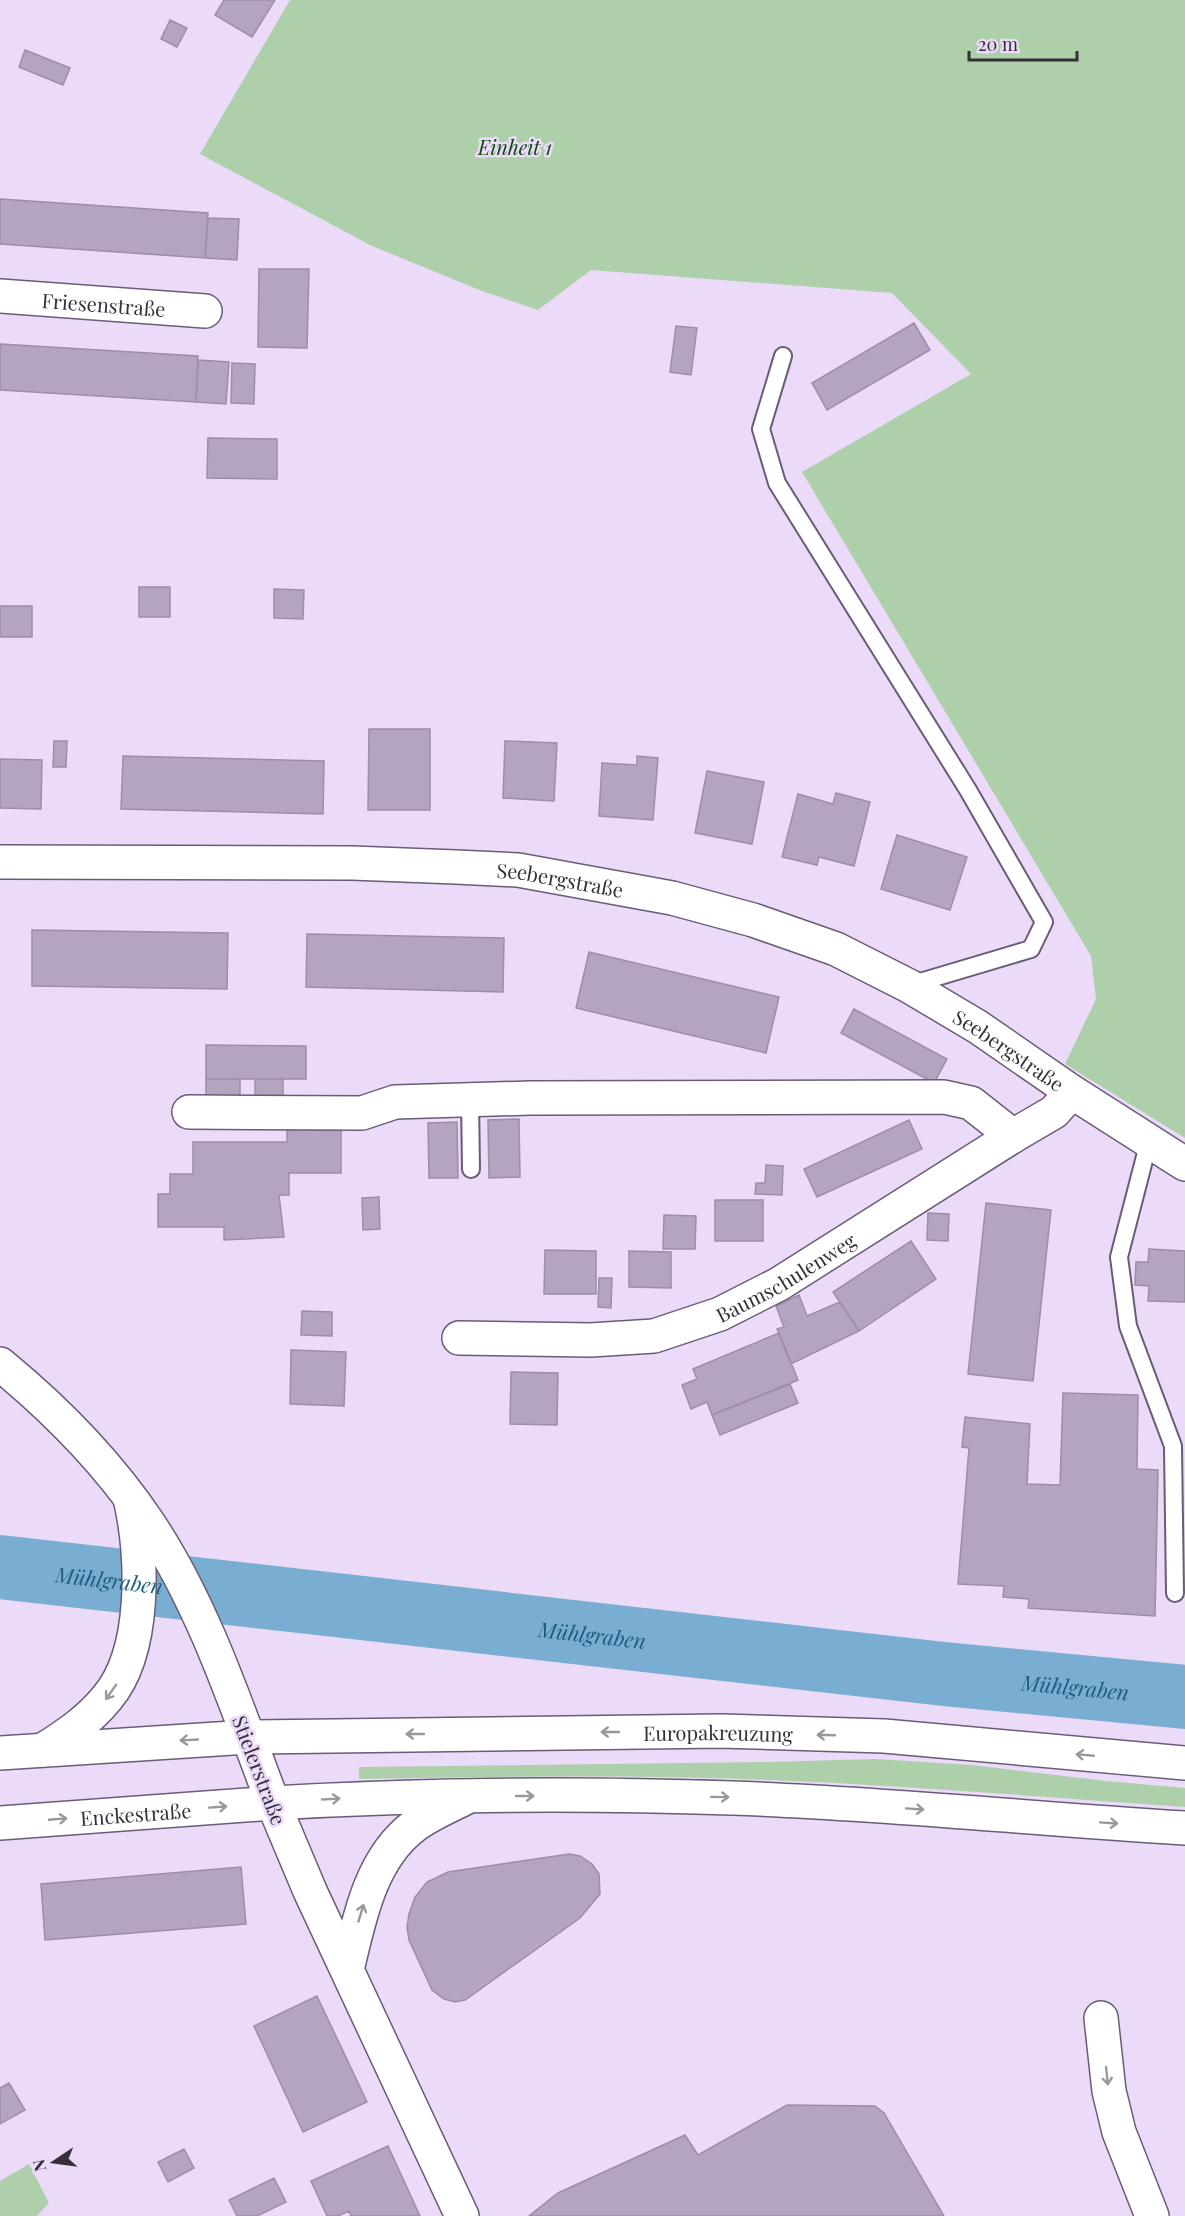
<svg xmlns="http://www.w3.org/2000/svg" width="1185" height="2216" viewBox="0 0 1185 2216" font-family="'Playfair Display',serif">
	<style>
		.green { fill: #add0aa }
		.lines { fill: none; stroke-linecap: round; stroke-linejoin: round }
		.river { stroke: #79aed2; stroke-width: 64 }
		.building { fill: #b3a4c0; stroke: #9c8da8; stroke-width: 1.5 }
		.service-casing { stroke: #6a5c76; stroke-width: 20 }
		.minor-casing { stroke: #6a5c76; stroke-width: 36 }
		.tertiary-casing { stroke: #6a5c76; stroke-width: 36 }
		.secondary-casing { stroke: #6a5c76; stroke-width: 36 }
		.primary-casing { stroke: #6a5c76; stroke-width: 36 }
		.service { stroke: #fff; stroke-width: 16 }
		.minor { stroke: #fff; stroke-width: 33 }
		.tertiary { stroke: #fff; stroke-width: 33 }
		.secondary { stroke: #fff; stroke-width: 33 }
		.primary { stroke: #fff; stroke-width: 33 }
		.oneway { stroke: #9a979c }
		.labels { text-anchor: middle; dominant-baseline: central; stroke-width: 5; stroke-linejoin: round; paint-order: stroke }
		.park-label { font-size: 20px; font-style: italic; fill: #0b480d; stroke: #ebdbf9 }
		.street-label { font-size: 20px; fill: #352f3a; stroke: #ebdbf9 }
		.water-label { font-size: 21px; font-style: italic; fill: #1f5b80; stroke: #ebdbf9 }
	</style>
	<rect width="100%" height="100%" fill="#ebdbf9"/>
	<path class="green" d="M290,0H1185V1138L1065,1064L1096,999L1091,956L802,472L971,374L892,293L591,270L538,310L482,291L372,246L200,154Z
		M875,1759L972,1765L1106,1781L1185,1788V1807C1027,1796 868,1782 709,1778C592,1775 476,1777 359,1779V1767L768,1762Z
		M29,2164L49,2203L37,2216H0V2181Z"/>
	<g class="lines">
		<path class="river" id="s1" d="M0,1567L944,1674L1185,1697"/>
	</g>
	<path class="building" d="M224,0H275L252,37L215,15Z
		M170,20L187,28L177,47L161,39Z
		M25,50L70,68L63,85L19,67Z
		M0,199L208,213L205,258L0,244Z
		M208,218L239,219L237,260L205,258Z
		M259,269H309L307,348L258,347Z
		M914,323L930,350L827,410L812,383Z
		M676,326L697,328L691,375L670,372Z
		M0,344L198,356L196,402L0,390Z
		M198,360L229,362L226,404L196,402Z
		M232,363L255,364L254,404L231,403Z
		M208,438L277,439V479L207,478Z
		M139,587H170V617H139Z
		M274,589L304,590L303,619L274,618Z
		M0,606H32V637H0Z
		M369,729H430V810H368Z
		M54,741H67L66,767H53Z
		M505,741L557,743L554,801L503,798Z
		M123,756L324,761L323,814L121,809Z
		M637,756L658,758L653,820L599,816L602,763L637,765Z
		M0,759L42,760L41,809L0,808Z
		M707,771L764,782L752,844L695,833Z
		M836,793L870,802L854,866L819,857L817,865L782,857L798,794L833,804Z
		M897,835L967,857L950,910L881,889Z
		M32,930L228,933L227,989L32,986Z
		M307,934L504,938L503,992L306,987Z
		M589,952L779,997L766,1053L576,1008Z
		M854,1009L947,1059L934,1083L841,1033Z
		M206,1045L306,1046V1079H206Z
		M206,1079H240V1104H206Z
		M255,1079H283V1103L255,1104Z
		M519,1119L520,1177L489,1178L488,1120Z
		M909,1120L922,1149L817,1197L804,1169Z
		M457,1122L458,1178H429L428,1123Z
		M287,1129H341V1173H289V1195H279L284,1237L224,1240V1227H158V1194H170V1174H193V1142H287Z
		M766,1165L783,1166L782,1195L755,1194L756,1183H765Z
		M379,1197L380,1229L363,1230L362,1198Z
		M715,1200H763V1241H715Z
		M986,1203L1051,1210L1033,1381L968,1374Z
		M928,1213L949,1214L948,1241L927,1240Z
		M664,1215L696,1216L695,1249H663Z
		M911,1241L936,1279L859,1331L833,1292Z
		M1149,1249L1185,1251V1302L1148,1301L1149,1286L1135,1285L1136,1262H1148Z
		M545,1250L596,1251V1294H544Z
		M629,1251L671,1252V1288L629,1287Z
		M599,1278H612L611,1308L598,1307Z
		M799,1295L807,1316L840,1302L859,1331L791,1364L777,1329L784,1327L776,1306Z
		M302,1311L332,1312V1336L301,1335Z
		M779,1333L798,1380L712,1415L707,1402L691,1409L682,1385L697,1379L693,1369Z
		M291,1350L346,1352L344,1406L290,1404Z
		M511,1372L558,1373L557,1425L510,1424Z
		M790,1384L798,1403L720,1435L712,1415Z
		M1063,1393L1138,1395L1137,1469L1158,1470L1155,1616L1028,1608L1029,1599L1003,1597L1004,1586L958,1584L969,1448L962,1447L965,1417L1030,1424L1027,1484L1060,1485Z
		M569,1854L580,1856L592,1864L599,1874L600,1894L580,1918L465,2000L455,2002L444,1999L432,1990L409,1940L407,1927L409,1914L415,1897L427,1882L448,1872Z
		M241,1867L246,1924L45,1940L41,1884Z
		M317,1996L367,2102L303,2132L254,2026Z
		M9,2083L25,2110L0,2124V2088Z
		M787,2105L875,2106L884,2113L944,2216H529L558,2193L685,2135L698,2155Z
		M388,2146L420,2216H351L349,2211L338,2216H327L311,2181Z
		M184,2149L194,2168L168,2182L158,2162Z
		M274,2178L286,2202L257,2216H237L229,2200Z"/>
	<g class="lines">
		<defs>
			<path id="service" d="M783,356L761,429L777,483L968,790L1044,922L1031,949L910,985
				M470,1100L471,1169
				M1149,1141L1119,1257L1128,1326L1173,1446L1175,1593"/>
			<g id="minor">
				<path id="s2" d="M0,296L205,311"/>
				<path id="s3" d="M0,862L352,863L456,867L518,870L672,898L753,920L836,949L909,986L978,1027L1072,1092L1185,1164"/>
				<path d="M189,1112L362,1113L395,1102L530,1098L944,1097L971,1103L1013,1136"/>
				<path id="s4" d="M459,1338L591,1340L654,1336L720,1314L779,1284L1013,1136L1054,1112L1072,1092"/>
				<path d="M1101,2018L1109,2091L1119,2132L1152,2216"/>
			</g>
			<path id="tertiary" d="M273,1803L310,1891L462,2216
				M347,1970C359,1920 370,1859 414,1826C430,1814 450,1806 467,1797"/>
			<g id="secondary">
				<path d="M43,1750C67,1735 89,1720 107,1698C147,1651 143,1555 130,1498"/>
				<path d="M0,1753L248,1737"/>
				<path id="s5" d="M0,1823L273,1803"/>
			</g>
			<g id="primary">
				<path d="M0,1364C56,1410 109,1464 149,1524C204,1606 238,1711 273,1803C425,1794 579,1793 732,1798C883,1803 1034,1819 1185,1828"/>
				<path id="s6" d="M248,1737L721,1731L884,1736L1185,1763"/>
			</g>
		</defs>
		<use href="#service" class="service-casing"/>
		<use href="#minor" class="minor-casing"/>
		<use href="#tertiary" class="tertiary-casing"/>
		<use href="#secondary" class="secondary-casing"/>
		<use href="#primary" class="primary-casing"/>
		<use href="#service" class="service"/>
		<use href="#minor" class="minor"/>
		<use href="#tertiary" class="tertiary"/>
		<use href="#secondary" class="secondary"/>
		<use href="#primary" class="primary"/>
	</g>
	<defs><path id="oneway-shaft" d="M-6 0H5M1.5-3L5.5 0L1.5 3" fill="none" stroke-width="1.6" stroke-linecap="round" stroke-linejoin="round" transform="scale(1.5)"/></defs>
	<g class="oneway">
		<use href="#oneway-shaft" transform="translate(111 1692) rotate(125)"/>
		<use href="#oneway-shaft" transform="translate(610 1732) rotate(180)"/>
		<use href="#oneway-shaft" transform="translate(415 1734) rotate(180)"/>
		<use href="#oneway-shaft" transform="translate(826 1735) rotate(-178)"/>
		<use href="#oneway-shaft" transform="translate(189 1740) rotate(177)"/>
		<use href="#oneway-shaft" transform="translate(1085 1755) rotate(-175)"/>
		<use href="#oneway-shaft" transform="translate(525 1796)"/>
		<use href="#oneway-shaft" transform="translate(720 1797) rotate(1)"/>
		<use href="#oneway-shaft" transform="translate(331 1799) rotate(-3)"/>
		<use href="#oneway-shaft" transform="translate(218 1807) rotate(-4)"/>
		<use href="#oneway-shaft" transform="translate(915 1809) rotate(4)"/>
		<use href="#oneway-shaft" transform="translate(58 1819) rotate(-5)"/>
		<use href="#oneway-shaft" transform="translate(1109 1823) rotate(4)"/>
		<use href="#oneway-shaft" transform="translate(361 1913) rotate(-73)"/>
		<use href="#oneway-shaft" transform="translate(1107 2076) rotate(84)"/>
	</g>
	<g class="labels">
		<g class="park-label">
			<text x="515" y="146">Einheit 1</text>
		</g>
		<g class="street-label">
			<text stroke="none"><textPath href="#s2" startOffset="104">Friesenstraße</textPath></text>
			<text stroke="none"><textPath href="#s3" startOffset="561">Seebergstraße</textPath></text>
			<text stroke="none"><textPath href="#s3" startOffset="1047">Seebergstraße</textPath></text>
			<text stroke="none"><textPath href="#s4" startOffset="340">Baumschulenweg</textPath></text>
			<text stroke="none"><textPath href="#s6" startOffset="470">Europakreuzung</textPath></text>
			<text transform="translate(260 1770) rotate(69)">Stielerstraße</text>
			<text stroke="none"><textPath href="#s5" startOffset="136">Enckestraße</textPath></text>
		</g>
		<g class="water-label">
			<text stroke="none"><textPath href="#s1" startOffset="110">Mühlgraben</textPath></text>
			<text stroke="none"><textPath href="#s1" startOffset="596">Mühlgraben</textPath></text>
			<text stroke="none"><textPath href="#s1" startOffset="1082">Mühlgraben</textPath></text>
		</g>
	</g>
	<g transform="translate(54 2162) rotate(257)" stroke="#ebdbf9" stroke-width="4.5" paint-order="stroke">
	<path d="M0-4.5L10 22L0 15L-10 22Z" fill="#352f3a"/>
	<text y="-9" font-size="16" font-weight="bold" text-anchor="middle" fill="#352f3a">N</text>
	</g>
	<path d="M969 51v9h108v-9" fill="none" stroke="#352f3a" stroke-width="3"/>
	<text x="978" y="51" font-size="18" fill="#352f3a" stroke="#ebdbf9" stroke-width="4.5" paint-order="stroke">20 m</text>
</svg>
